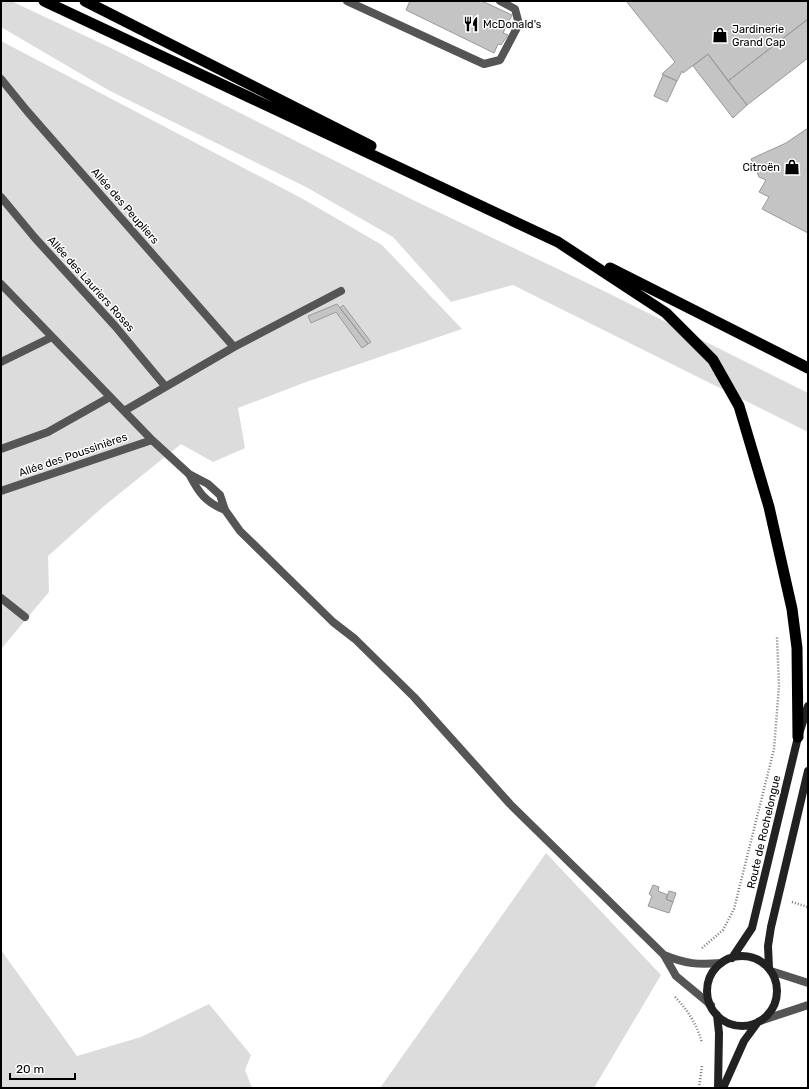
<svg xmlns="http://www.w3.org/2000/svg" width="809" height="1089" viewBox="0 0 809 1089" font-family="Rubik,sans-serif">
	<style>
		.green { fill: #dcdcdc }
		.building { fill: #c4c4c4; stroke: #999 }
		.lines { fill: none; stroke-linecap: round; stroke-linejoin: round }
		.path { stroke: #777; stroke-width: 2.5; stroke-dasharray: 1 2; stroke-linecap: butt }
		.service { stroke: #555; stroke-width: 8 }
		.minor { stroke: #555; stroke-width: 8 }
		.secondary { stroke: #222; stroke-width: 8 }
		.trunk { stroke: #000; stroke-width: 11 }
		.labels { text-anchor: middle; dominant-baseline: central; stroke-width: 3; stroke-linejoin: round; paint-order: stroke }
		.poi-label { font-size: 11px; fill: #000; stroke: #fff; text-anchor: start }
		.street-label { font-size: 11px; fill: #000; stroke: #fff }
	</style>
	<rect width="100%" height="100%" fill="#fff"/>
	<path class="green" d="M1,1H11L111,48L411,199L604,291L808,393V432L513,285L451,302L393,237L306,187L110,91L1,27Z
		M1,41L303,199L382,245L462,329L306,382L238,408L245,448L213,462L181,444L104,506L48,556L49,592L1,649Z
		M546,853L661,975L594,1088H380Z
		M1,950L77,1056L141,1037L209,1004L251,1055L245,1070L252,1088H1Z"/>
	<path class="building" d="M410,1H482L512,15L503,33L508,35L501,45L498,44L494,53L406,10Z
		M626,1H808V19L728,81L708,54L683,73L682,71L677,81L662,74L675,62Z
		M808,19V58L747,105L728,81Z
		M708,54L747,105L733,118L693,66Z
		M663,75L677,81L667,102L654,96Z
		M808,128V233L762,209L769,197L759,192L766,180L759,177L751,159L786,143Z
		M337,304L368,344L362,348L336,312L311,323L308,316Z
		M343,305L371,342L368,344L340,308Z
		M653,885L659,887L658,891L668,895L666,899L673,902L669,913L648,906L652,896L649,894Z
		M669,891L676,893L673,902L666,899Z"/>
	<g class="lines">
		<path class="path" d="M792,902L808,907
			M702,948L723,930L734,909L774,749L779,686L777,637
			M675,997C688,1010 697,1025 702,1043
			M699,1088L702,1066"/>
		<path class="service" d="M347,1L484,64L500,60L519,24L515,9L500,1
			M1,79L27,111L234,347
			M1,197L35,238L115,326L165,386
			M1,284L152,440L189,474L208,484L220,495L225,510L240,531L333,622L355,639L414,697L510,804L664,955L676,976L711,1005
			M1,362L52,337
			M124,411L234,347L341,291
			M1,449L48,432L110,397
			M189,474C199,493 205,502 225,510
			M1,491L152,440
			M1,598L25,617
			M664,955C686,964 698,965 721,963"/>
		<path class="minor" d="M771,971L808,983
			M760,1021L808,1005"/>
		<path class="secondary" d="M707 991a35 35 0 1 1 70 0a35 35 0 1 1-70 0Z
			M732,958L752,928L798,737L808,706
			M769,968L768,946L771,927L808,771
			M717,1015L719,1033L718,1088
			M723,1088L744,1041L758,1022"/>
		<path class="trunk" d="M44,1L558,242L666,313L713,360L739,406L769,507L792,609L797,648L798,737
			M85,1L371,146
			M610,268L808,368"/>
	</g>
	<defs>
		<symbol id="restaurant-bare" viewBox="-9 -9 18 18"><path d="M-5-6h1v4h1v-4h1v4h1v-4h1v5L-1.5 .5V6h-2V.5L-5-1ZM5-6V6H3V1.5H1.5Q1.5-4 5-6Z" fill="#000" stroke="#fff" stroke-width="2.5" paint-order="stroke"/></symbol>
		<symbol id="shop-bare" viewBox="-9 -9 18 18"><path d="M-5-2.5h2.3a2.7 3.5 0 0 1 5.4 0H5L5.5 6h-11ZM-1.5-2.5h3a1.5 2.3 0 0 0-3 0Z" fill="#000" stroke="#fff" stroke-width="2.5" paint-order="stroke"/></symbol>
	</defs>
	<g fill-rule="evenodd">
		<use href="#restaurant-bare" x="460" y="13" width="22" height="22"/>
		<use href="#shop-bare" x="709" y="24" width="22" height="22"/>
		<use href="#shop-bare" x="781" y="156" width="22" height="22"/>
	</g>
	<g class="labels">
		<g class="poi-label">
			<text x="483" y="24">McDonald's</text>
			<text x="732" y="29">Jardinerie<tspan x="732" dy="13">Grand Cap</tspan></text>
			<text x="780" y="167" text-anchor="end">Citroën</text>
		</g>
		<g class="street-label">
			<text transform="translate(125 206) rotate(49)">Allée des Peupliers</text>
			<text transform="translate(91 284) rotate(48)">Allée des Lauriers Roses</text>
			<text transform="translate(73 455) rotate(-19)">Allée des Poussinières</text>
			<text transform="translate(764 832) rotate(-77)">Route de Rochelongue</text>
		</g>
	</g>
	<rect width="809" height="1089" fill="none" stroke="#000000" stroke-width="4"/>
	<path d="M10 1073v6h65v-6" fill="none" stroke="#000000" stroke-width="2"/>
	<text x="16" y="1073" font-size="12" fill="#000000" stroke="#ffffff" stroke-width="3" paint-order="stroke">20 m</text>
</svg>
